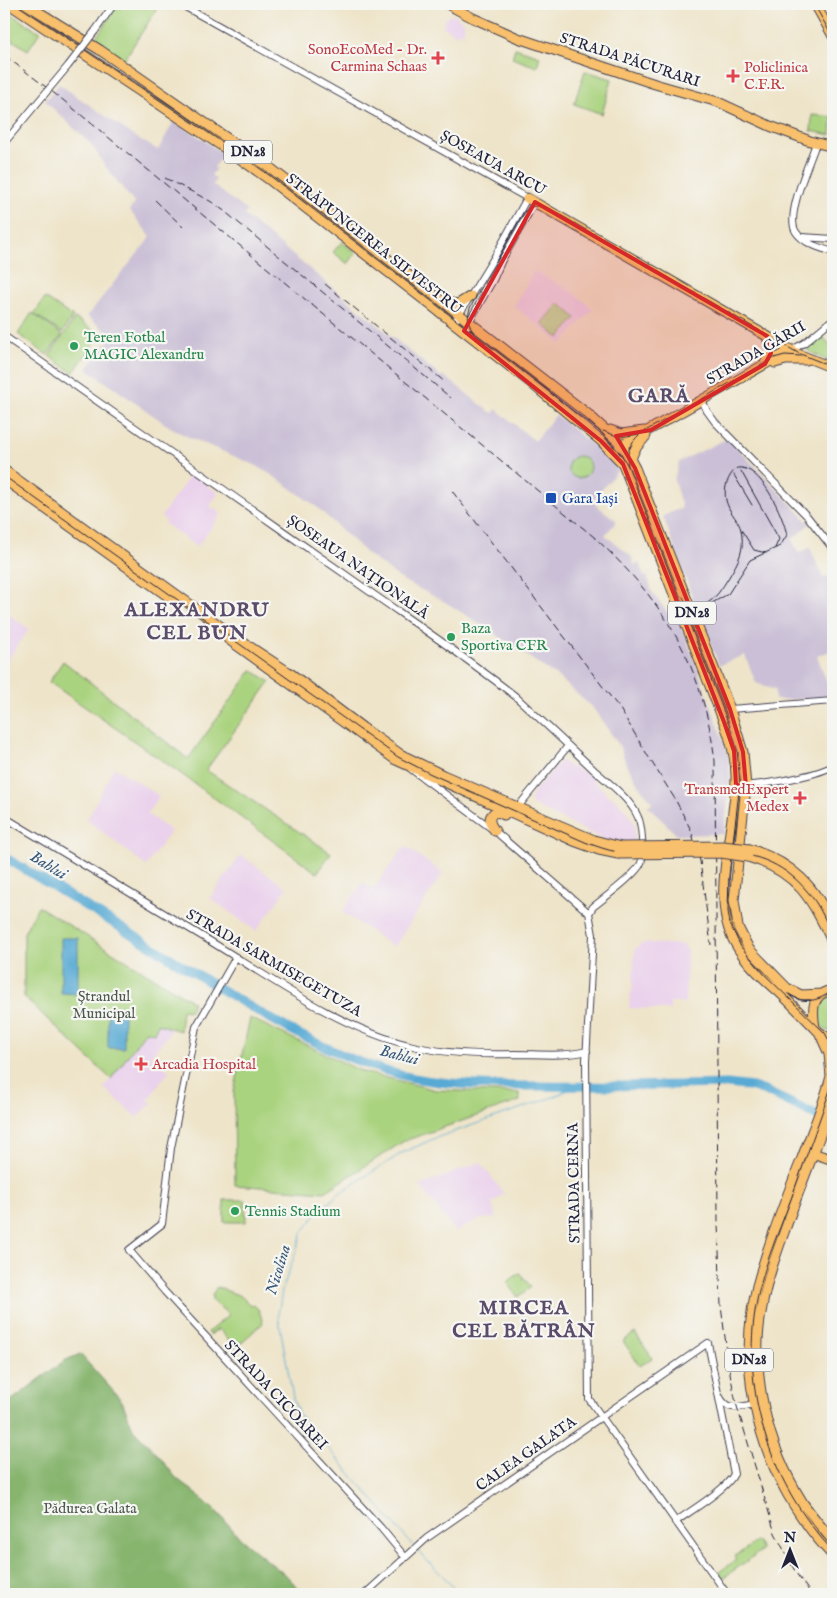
<svg xmlns="http://www.w3.org/2000/svg" width="837" height="1598" viewBox="0 0 837 1598" font-family="'IM FELL English',serif">
	<style>
		.built { fill: #ead1ec }
		.industrial { fill: #cabfd6 }
		.green { fill: #aad37f; stroke: #667a5d }
		.forest { fill: #87b56e; stroke: #546c54 }
		.water { fill: #59aad4; stroke: #3e6688 }
		.lines { fill: none; stroke-linecap: round; stroke-linejoin: round }
		.stream { stroke: #59aad4; stroke-width: 1 }
		.river { stroke: #59aad4; stroke-width: 9 }
		.minor-casing { stroke: #413f50; stroke-width: 8 }
		.major-casing { stroke: #413f50; stroke-width: 11 }
		.minor { stroke: #fff; stroke-width: 6 }
		.major { stroke: #f8bf6c; stroke-width: 9 }
		.tram { stroke: #22223b; stroke-width: 1 }
		.rail { stroke: #22223b; stroke-width: 1; stroke-dasharray: 8 4; stroke-linecap: butt }
		.minor-bridge-casing { stroke: #413f50; stroke-width: 8; stroke-linecap: butt }
		.major-bridge-casing { stroke: #413f50; stroke-width: 11; stroke-linecap: butt }
		.minor-bridge { stroke: #fff; stroke-width: 6 }
		.major-bridge { stroke: #f8bf6c; stroke-width: 9 }
		.marked { fill: #d62828; fill-opacity: 0.2; stroke: #d62828; stroke-width: 4; stroke-linejoin: round }
		.health-dot { fill: #e0444e; stroke: #f6f6f2; stroke-width: 2 }
		.leisure-dot { fill: #2e9e5b; stroke: #f6f6f2; stroke-width: 2 }
		.transit-dot { fill: #1a4fb4; stroke: #f6f6f2; stroke-width: 2 }
		.labels { text-anchor: middle; dominant-baseline: central; stroke-width: 4.5; stroke-linejoin: round; paint-order: stroke }
		.shield { fill: #f6f6f2; stroke: #626272; stroke-width: 1 }
		.shield-label { font-size: 14px; font-weight: bold; fill: #22223b }
		.health-label { font-size: 15px; fill: #be3a42; stroke: #f6f6f2; text-anchor: end }
		.street-label { font-size: 15px; fill: #22223b; stroke: #f6f6f2 }
		.leisure-label { font-size: 15px; fill: #27864d; stroke: #f6f6f2; text-anchor: start }
		.transit-label { font-size: 15px; fill: #164399; stroke: #f6f6f2; text-anchor: start }
		.park-label { font-size: 15px; fill: #4b574f; stroke: #f6f6f2 }
		.water-label { font-size: 16px; font-style: italic; fill: #385878; stroke: #f6f6f2 }
		.district-label { font-size: 20px; font-weight: bold; letter-spacing: 1px; fill: #5a4c6a; stroke: #f6f6f2 }
	</style>
	<rect width="100%" height="100%" fill="#f6f6f2"/>
	<filter id="ink" filterUnits="userSpaceOnUse"><feTurbulence type="fractalNoise" baseFrequency=".02" numOctaves="2"/><feDisplacementMap in="SourceGraphic" scale="10" xChannelSelector="R" yChannelSelector="G"/><feConvolveMatrix kernelMatrix="1 2 1 2 8 2 1 2 1" color-interpolation-filters="sRGB"/></filter>
	<filter id="wash" filterUnits="userSpaceOnUse"><feTurbulence type="fractalNoise" baseFrequency=".0096" numOctaves="4" result="noise"/><feDisplacementMap in="SourceGraphic" scale="20" xChannelSelector="R" yChannelSelector="G"/><feGaussianBlur stdDeviation="1.12" result="paint"/><feColorMatrix in="noise" values="0 0 0 0 0 0 0 0 0 0 0 0 0 0 0 0 0 1.4 0 .05"/><feComposite in="paint" operator="in"/></filter>
	<g filter="url(#wash)">
		<rect width="100%" height="100%" fill="#eee4c9"/>
		<path class="built" d="M454,14L465,23L463,26L465,28L462,33L459,31L456,35L443,26L445,23L443,22L446,18H447L450,15L452,16Z
			M534,271L570,290L593,309L561,344L514,306Z
			M191,474L218,493L210,506L221,514L197,547L164,523L166,520L161,517Z
			M4,611L29,629L4,665Z
			M561,760L571,768L574,766L579,771H584L611,798L613,797L625,809L633,821L635,826L634,842L607,841L533,805L530,800L532,794Z
			M114,767L159,796L147,814L171,831L146,866L87,820Z
			M405,846L443,873L394,947L342,912L363,882L373,889Z
			M241,855L287,888L256,931L210,898Z
			M647,943L684,945L687,952L685,1003L670,1002V1010L629,1008L630,993H632L635,949L641,944Z
			M158,1024L171,1029L168,1035L150,1057L169,1071L148,1100L152,1103L137,1117L104,1088L146,1031Z
			M480,1162L504,1194L492,1203L496,1218L479,1219L456,1232L420,1186Z"/>
		<path class="industrial" d="M59,84L134,136L158,150L174,121L205,141L223,154L214,167L216,169L211,175L216,179L213,185L247,211L244,215L441,377L443,375L490,412L494,413L496,409L535,441L556,415L613,462L619,469L597,495L594,500L595,504L617,521L605,535L631,556L634,565L639,563L644,577L647,576L651,588L650,589L673,620L677,617L683,630L728,753L730,779L724,834L677,835L648,806L653,802L641,789L626,763L619,745L593,708L558,677L494,633L445,602L404,581L367,554L317,507L278,479L257,466L184,435L167,425L87,369L112,336L87,316L151,237L129,210L135,204L105,166L92,145L45,101Z
			M728,438L810,524L792,539L798,553L810,548L823,578L833,575V650L817,656L833,698L775,700V690L756,683L745,655L719,665L699,612L701,610L699,607L696,606L663,516L682,508L674,480L679,462Z"/>
		<path class="green" d="M119,4H160L124,60L94,40Z
			M4,10L40,32L28,50L4,35Z
			M515,48L540,56L537,67L512,58Z
			M585,71L612,79L602,114L574,104Z
			M812,115L832,117L831,135L811,131Z
			M342,242L356,253L348,264L333,252Z
			M45,298L73,317L62,333L34,314Z
			M559,303L576,318L559,338L542,324Z
			M32,313L62,335L47,355L18,334Z
			M75,318L100,335L73,373L49,356Z
			M821,334L833,349L830,362L808,351V344Z
			M568 467a11 11 0 1 1 22 0a11 11 0 1 1-22 0Z
			M63,661L188,759L252,670L270,682L206,770L331,853L317,873L180,773L49,682Z
			M38,906L193,1002L190,1011L182,1010L180,1031L158,1024L154,1033L146,1031L111,1079L24,997V933Z
			M833,995V1033C810,1026 814,1004 833,995Z
			M250,1018L363,1072L436,1090L519,1093L520,1101L404,1141L325,1192L235,1185L234,1092Z
			M224,1200H245L246,1222H224Z
			M520,1273L531,1287L518,1297L507,1282Z
			M217,1287L241,1296L249,1304L255,1306L259,1310L263,1323L235,1348L219,1329L210,1335L208,1332L229,1315L212,1300V1295Z
			M635,1333L652,1358L640,1366L623,1341Z
			M757,1541L762,1550L723,1578L719,1572L736,1560L734,1557Z"/>
		<path class="forest" d="M80,1354L122,1401L133,1429L160,1457L176,1478L193,1491L218,1513L241,1539L289,1578L303,1594H4V1406L64,1361Z"/>
		<path class="water" d="M61,938H78V994L61,993Z
			M108,1012H124V1048H108Z"/>
		<g class="lines">
			<path class="stream" d="M414,1547L298,1413L293,1398L278,1315L282,1291L303,1231L320,1210L341,1192L402,1153L433,1139L556,1096L574,1087
				M416,1550L444,1577L459,1594"/>
			<path class="river" d="M4,857C65,893 125,930 185,967C252,1009 336,1062 414,1078C455,1086 497,1086 539,1086C602,1087 665,1085 728,1084L753,1087L765,1091L833,1123"/>
		</g>
	</g>
	<g filter="url(#ink)">
		<g class="lines">
			<defs>
				<path id="minor" d="M180,4L527,198L495,256L454,323
					M95,31L114,4
					M815,146C809,164 785,216 796,232C804,244 821,248 833,252
					M802,237L833,239
					M464,331L493,280L502,260L535,202
					M4,336C117,416 232,495 346,575C402,615 461,653 515,696C542,721 568,745 594,770C608,782 631,800 638,817C642,825 644,854 641,863C637,874 604,898 593,907L589,913
					M792,350L804,343L833,319
					M702,400L707,411L715,422L807,516L833,549
					M730,709L833,701
					M411,769L495,831L589,913L593,935L586,1061L589,1399L727,1594
					M736,785C756,787 815,776 833,766
					M517,808L568,746
					M4,817C71,857 138,898 205,938C268,976 338,1028 409,1045C443,1054 480,1055 515,1054C538,1054 564,1057 587,1051
					M236,957L196,1027L171,1148L162,1224L129,1250L165,1292L381,1528L405,1557
					M720,1397C727,1412 740,1407 754,1404
					M365,1594L427,1538L708,1343L734,1474C727,1489 689,1512 675,1522"/>
				<path id="major" d="M9,4L235,155L267,178L531,383L601,441L623,464L724,722C731,740 736,758 736,777C736,827 709,898 735,943C745,962 762,977 778,991C792,1004 805,1018 819,1032L827,1037L833,1038
					M26,4L100,50L273,170L588,414L622,445L635,468L730,709L743,752L746,786L734,900L738,927L749,949L787,988L801,995L822,994
					M447,4L473,18L518,38L655,84L718,102L770,126L810,141L833,147
					M815,4L833,36
					M527,198L798,354L833,368
					M443,302L458,304L471,296
					M765,363L771,353L767,336
					M775,363L786,360H806
					M610,430L621,434L644,431
					M619,447L769,362L792,350
					M631,459L635,449L646,436
					M4,470L238,639L290,673L363,728L400,754L443,775L594,840L621,847
					M4,479L176,602
					M228,639L396,760L574,841L599,850L618,854
					M495,831C489,823 487,817 496,811L504,815
					M750,849C793,863 815,886 833,926
					M748,857C798,872 811,898 833,943
					M815,1028C812,1010 811,993 833,990
					M820,1034L829,1054L831,1076C824,1104 812,1131 802,1158C788,1193 774,1229 763,1265C729,1368 760,1478 833,1556
					M833,1099C820,1137 805,1175 791,1213C780,1244 768,1274 762,1307C749,1374 767,1446 803,1503C812,1516 823,1529 833,1541
					M810,1152L833,1160"/>
			</defs>
			<use href="#minor" class="minor-casing"/>
			<use href="#major" class="major-casing"/>
			<use href="#minor" class="minor"/>
			<use href="#major" class="major"/>
			<path class="tram" d="M16,4L237,152L269,175L602,433L621,454L628,466L734,738L737,750L740,783L729,876L728,911L730,924L741,947L764,974L825,1033L833,1048
				M814,4L833,38
				M474,333C468,325 467,318 470,308L524,212C532,204 540,205 550,209L798,353L833,367
				M603,431L620,437L640,434
				M628,466C626,452 630,443 640,434L774,358L785,355L801,356
				M741,471L779,539L775,548
				M734,475L752,505
				M4,476L398,757L431,774L585,842C596,846 606,850 618,852C684,860 756,830 807,891C819,904 826,921 833,937
				M742,531L754,550L766,553
				M683,597C688,607 693,611 704,605C716,599 722,588 729,577C739,560 745,550 741,530C739,521 731,514 728,506C722,493 726,477 737,468C761,464 783,516 787,535L780,546L750,560L728,594L698,611L694,617L693,623L695,629
				M789,994C804,1005 820,1001 833,990
				M833,1082C819,1121 805,1160 791,1199C777,1236 761,1272 755,1311C742,1397 773,1488 833,1551"/>
			<path class="rail" d="M4,55L63,100L594,537C665,602 703,665 715,761L718,1223L721,1306L729,1368L736,1403L775,1533L796,1573L811,1594
				M165,178L210,201L223,210L451,398
				M155,200L183,227
				M325,284L445,382
				M452,491L620,709L651,761L675,799L691,830L700,861L711,945"/>
			<defs>
				<path id="minor-bridge" d="M4,143L68,66L95,31"/>
				<path id="major-bridge" d="M621,847L723,846L750,849
					M618,854L721,853L748,857"/>
			</defs>
			<use href="#minor-bridge" class="minor-bridge-casing"/>
			<use href="#major-bridge" class="major-bridge-casing"/>
			<use href="#minor-bridge" class="minor-bridge"/>
			<use href="#major-bridge" class="major-bridge"/>
		</g>
	</g>
	<path class="marked" d="M535,202L767,336L771,353L765,364L651,430L616,436L635,468L730,709L743,752L746,786L736,785L734,751L724,722L623,464L601,441L464,331Z"/>
	<g class="health-dot">
		<path d="M435.5 50.5h5v5h5v5h-5v5h-5v-5h-5v-5h5z"/>
		<path d="M730.5 68.5h5v5h5v5h-5v5h-5v-5h-5v-5h5z"/>
		<path d="M797.5 790.5h5v5h5v5h-5v5h-5v-5h-5v-5h5z"/>
		<path d="M138.5 1056.5h5v5h5v5h-5v5h-5v-5h-5v-5h5z"/>
	</g>
	<g class="leisure-dot">
		<circle cx="74" cy="346" r="5"/>
		<circle cx="451" cy="637" r="5"/>
		<circle cx="235" cy="1211" r="5"/>
	</g>
	<rect class="transit-dot" x="545" y="492" width="12" height="12" rx="2.5"/>
	<g class="labels">
		<g class="shield">
			<rect x="224" y="140.5" width="48" height="23" rx="4"/>
			<rect x="668" y="601.5" width="48" height="23" rx="4"/>
			<rect x="725" y="1348.5" width="48" height="23" rx="4"/>
		</g>
		<g class="shield-label">
			<text x="248" y="152">DN28</text>
			<text x="692" y="613">DN28</text>
			<text x="749" y="1360">DN28</text>
		</g>
		<g class="health-label">
			<text x="427" y="49">SonoEcoMed - Dr.<tspan x="427" dy="17">Carmina Schaas</tspan></text>
			<text x="744" y="67" text-anchor="start">Policlinica<tspan x="744" dy="17">C.F.R.</tspan></text>
			<text x="789" y="789">TransmedExpert<tspan x="789" dy="17">Medex</tspan></text>
			<text x="152" y="1064" text-anchor="start">Arcadia Hospital</text>
		</g>
		<g class="street-label">
			<text transform="translate(630 60) rotate(18)">STRADA PĂCURARI</text>
			<text transform="translate(493 163) rotate(29)">ȘOSEAUA ARCU</text>
			<text transform="translate(374 244) rotate(38)">STRĂPUNGEREA SILVESTRU</text>
			<text transform="translate(756 353) rotate(-30)">STRADA GĂRII</text>
			<text transform="translate(358 567) rotate(35)">ȘOSEAUA NAȚIONALĂ</text>
			<text transform="translate(274 963) rotate(30)">STRADA SARMISEGETUZA</text>
			<text transform="translate(574 1183) rotate(-91)">STRADA CERNA</text>
			<text transform="translate(276 1395) rotate(47)">STRADA CICOAREI</text>
			<text transform="translate(526 1454) rotate(-35)">CALEA GALATA</text>
		</g>
		<g class="leisure-label">
			<text x="84" y="337">Teren Fotbal<tspan x="84" dy="17">MAGIC Alexandru</tspan></text>
			<text x="461" y="628">Baza<tspan x="461" dy="17">Sportiva CFR</tspan></text>
			<text x="245" y="1211">Tennis Stadium</text>
		</g>
		<g class="transit-label">
			<text x="562" y="498">Gara Iași</text>
		</g>
		<g class="park-label">
			<text x="104" y="996">Ștrandul<tspan x="104" dy="17">Municipal</tspan></text>
			<text x="90" y="1508">Pădurea Galata</text>
		</g>
		<g class="water-label">
			<text transform="translate(48 866) rotate(31)">Bahlui</text>
			<text transform="translate(399 1056) rotate(14)">Bahlui</text>
			<text transform="translate(279 1270) rotate(-73)">Nicolina</text>
		</g>
		<g class="district-label">
			<text x="659" y="396">GARĂ</text>
			<text x="197" y="610">ALEXANDRU<tspan x="197" dy="23">CEL BUN</tspan></text>
			<text x="524" y="1308">MIRCEA<tspan x="524" dy="23">CEL BĂTRÂN</tspan></text>
		</g>
	</g>
	<rect width="837" height="1598" fill="none" stroke="#f6f6f2" stroke-width="20"/>
	<g transform="translate(790 1550)" stroke="#f6f6f2" stroke-width="4" paint-order="stroke">
	<path d="M0-4L9 19L0 12L-9 19Z" fill="#22223b"/>
	<text y="-8" font-size="14" font-weight="bold" text-anchor="middle" fill="#22223b">N</text>
	</g>
</svg>
